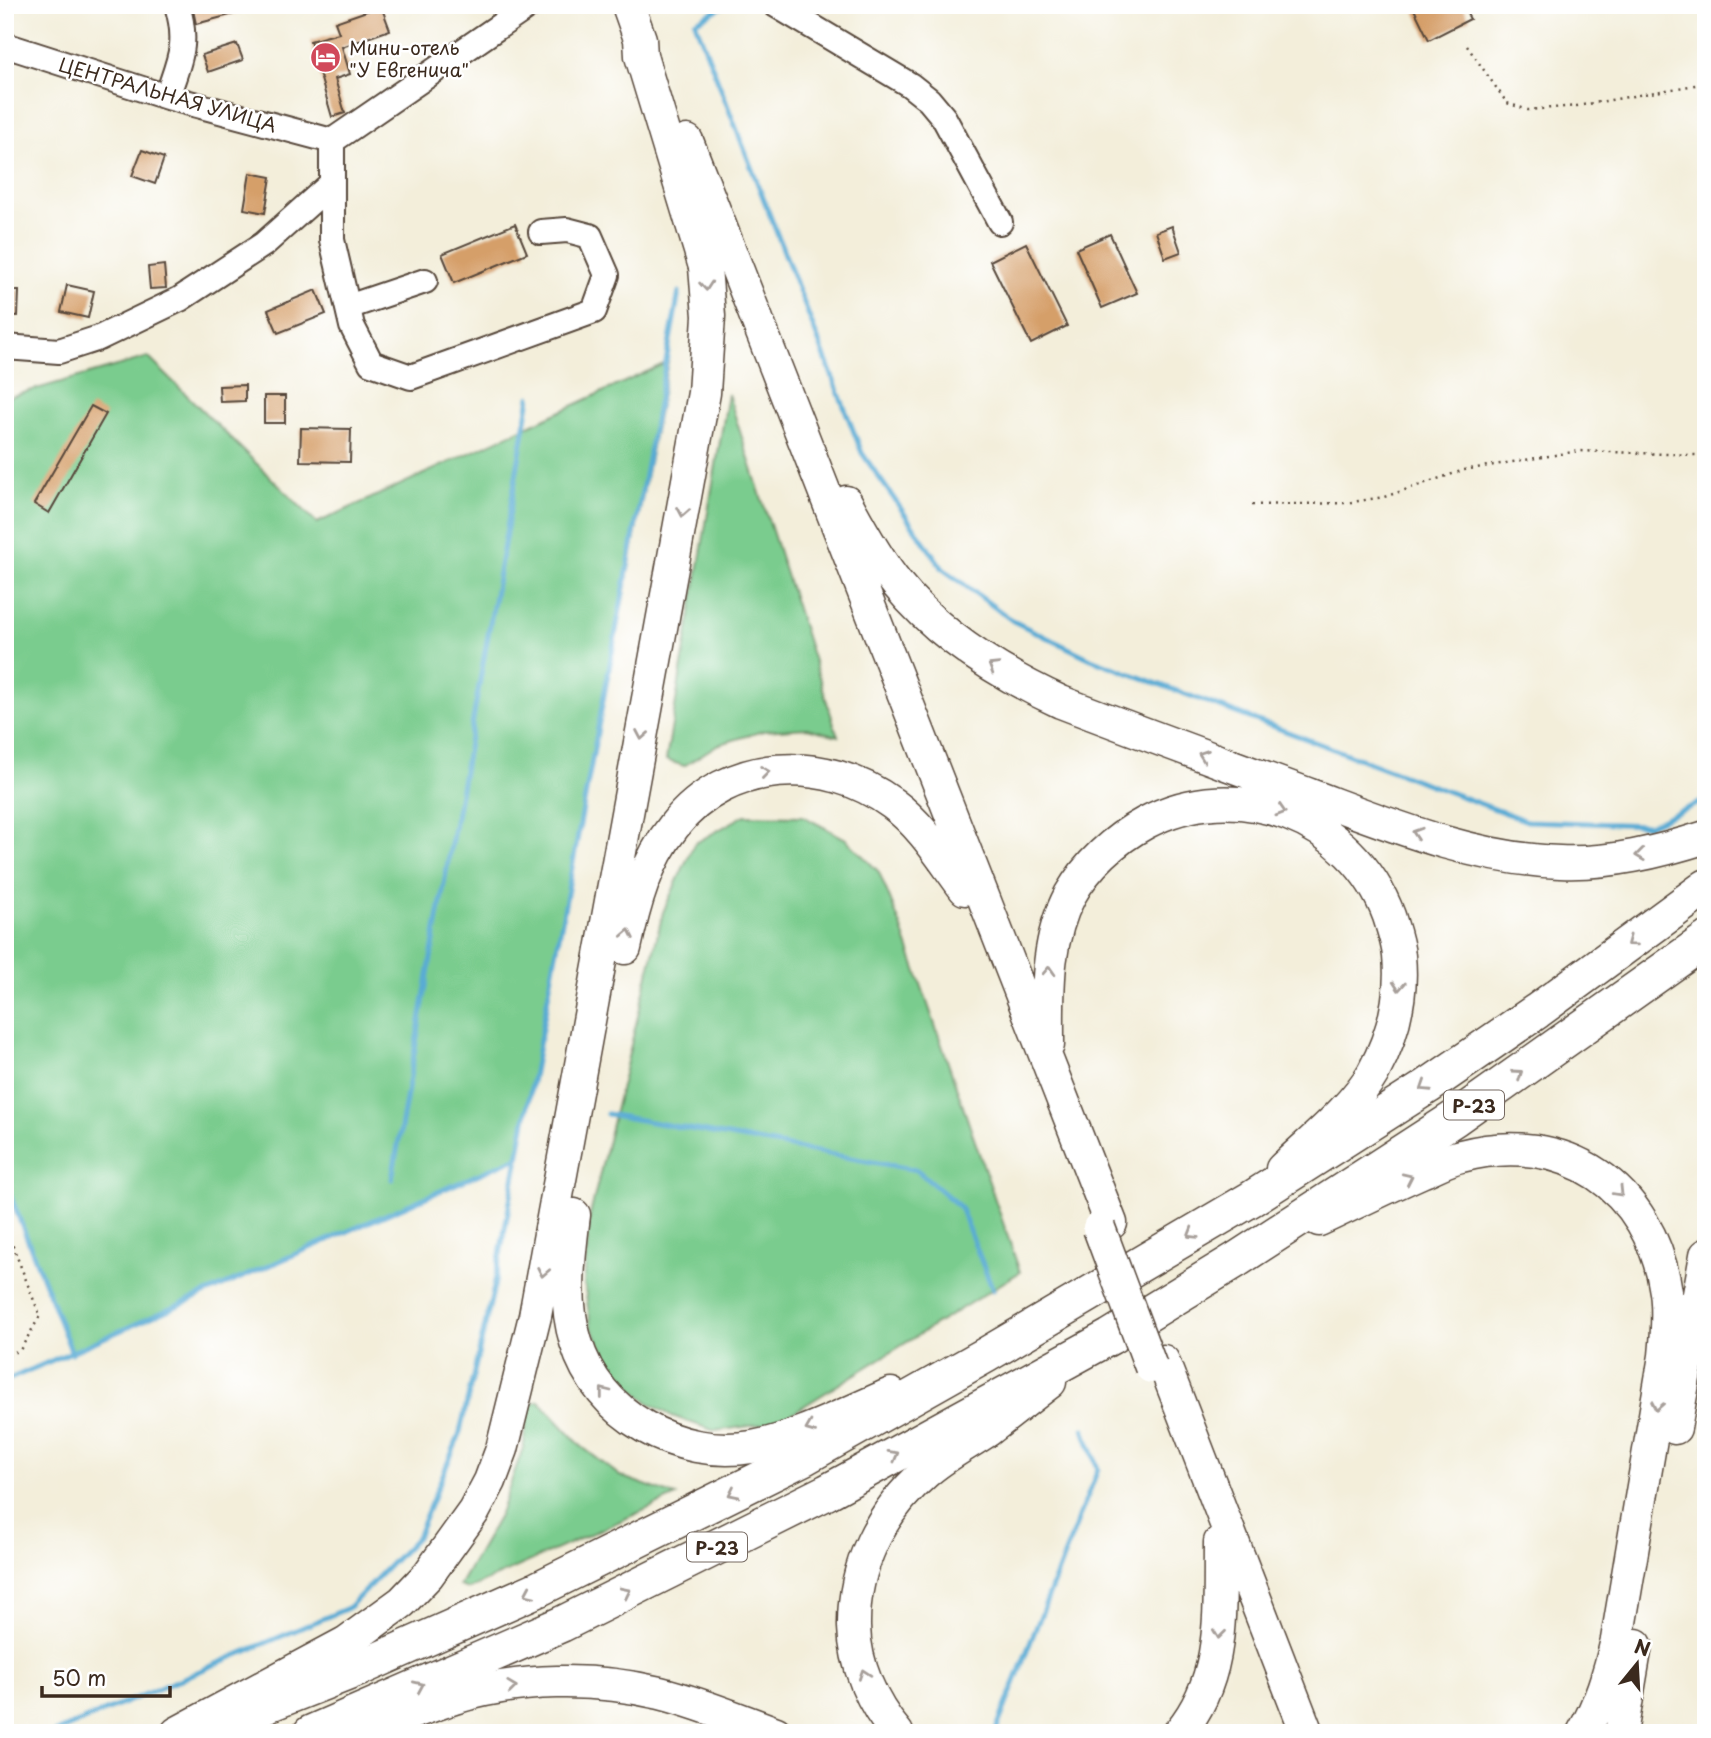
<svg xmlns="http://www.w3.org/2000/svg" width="1711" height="1738" viewBox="0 0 1711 1738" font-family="'Playpen Sans',sans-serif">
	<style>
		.green { fill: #7acc8e; stroke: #5a7b56; stroke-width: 2 }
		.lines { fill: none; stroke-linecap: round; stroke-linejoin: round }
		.stream { stroke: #59abd4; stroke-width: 5 }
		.building { fill: #d59f69 }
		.minor-casing { stroke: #57473a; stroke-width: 28 }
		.major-casing { stroke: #57473a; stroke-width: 35 }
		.highway-casing { stroke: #57473a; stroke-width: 38 }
		.path { stroke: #57473a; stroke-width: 2.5; stroke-dasharray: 2 5; stroke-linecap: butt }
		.minor { stroke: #fff; stroke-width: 24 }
		.major { stroke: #fff; stroke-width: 32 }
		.highway { stroke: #fff; stroke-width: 35 }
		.major-bridge-casing { stroke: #57473a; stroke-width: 35; stroke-linecap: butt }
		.major-bridge { stroke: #fff; stroke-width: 32 }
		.oneway { stroke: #a79f9a }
		.labels { text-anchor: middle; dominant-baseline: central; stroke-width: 5; stroke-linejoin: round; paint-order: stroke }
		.shield { fill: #fff; stroke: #766a62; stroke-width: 2 }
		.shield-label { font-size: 18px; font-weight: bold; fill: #3b2a1e }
		.poi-label { font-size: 19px; fill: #3b2a1e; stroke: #fff; text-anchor: start }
		.street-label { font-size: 19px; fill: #3b2a1e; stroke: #fff }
	</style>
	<rect width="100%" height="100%" fill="#fff"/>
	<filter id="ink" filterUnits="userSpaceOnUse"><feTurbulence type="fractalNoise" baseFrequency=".0143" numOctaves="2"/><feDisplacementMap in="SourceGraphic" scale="14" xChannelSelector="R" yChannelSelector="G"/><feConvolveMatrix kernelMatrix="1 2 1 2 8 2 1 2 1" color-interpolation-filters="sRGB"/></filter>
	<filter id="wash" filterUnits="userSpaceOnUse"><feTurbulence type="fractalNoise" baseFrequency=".00686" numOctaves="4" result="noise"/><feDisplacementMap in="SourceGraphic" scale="28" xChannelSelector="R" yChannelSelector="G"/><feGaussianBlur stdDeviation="1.57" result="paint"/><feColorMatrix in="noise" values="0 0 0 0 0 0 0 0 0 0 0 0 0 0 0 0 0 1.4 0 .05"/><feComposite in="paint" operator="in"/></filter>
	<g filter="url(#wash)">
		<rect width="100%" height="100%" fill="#f3eeda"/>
		<path class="green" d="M148,357L317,523L668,362L518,1157L72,1353L5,1182V398Z
			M728,394L838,736L807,728L763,731L717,745L684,766L666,760Z
			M745,815L803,816L846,839L879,872L901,926L1020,1272L778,1422L715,1431L672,1416L649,1403L625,1382L607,1357L591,1327L584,1282L590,1215L663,912L694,844Z
			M539,1401L581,1446L620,1476L676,1496L468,1589L459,1586L499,1516L524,1445L528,1404Z"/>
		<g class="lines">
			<path class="stream" d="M725,5L695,22L862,453L943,569L1013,621L1091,659L1527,821L1649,825L1706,800
				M607,1114L917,1170L960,1207L993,1290
				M392,1179L530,397
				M5,1182L72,1353
				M5,1381L518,1157
				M54,1733L348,1608L417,1537L459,1436L494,1287L679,292
				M995,1733L1098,1469L1084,1429"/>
		</g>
		<g id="blocks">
			<path class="building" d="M192,5H249V10L196,24Z
				M1412,5H1462L1470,19L1429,40Z
				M381,6L390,30L342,47L350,74L335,79L345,113L332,117L310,41L339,33L335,22Z
				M237,44L243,60L208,72L202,55Z
				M142,150L164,158L155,184L132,176Z
				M250,173L271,177L265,213L244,209Z
				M515,224L527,253L454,283L442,254Z
				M1172,226L1181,252L1165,258L1156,232Z
				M1110,234L1137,293L1102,308L1076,249Z
				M1026,243L1067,326L1031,344L990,261Z
				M164,265L166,288L150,289L148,267Z
				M67,285L94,291L88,318L61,312Z
				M316,290L326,314L278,333L268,310Z
				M5,291H19L18,316L5,315Z
				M245,385V401L220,402L219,386Z
				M264,396H285V423H264Z
				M91,406L106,414L49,513L34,504Z
				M301,428L351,429L350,462L300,461Z"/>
		</g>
	</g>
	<g filter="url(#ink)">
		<use href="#blocks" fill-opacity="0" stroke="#57473a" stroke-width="2"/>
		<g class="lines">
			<defs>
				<path id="minor" d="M776,5L910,85L929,100L944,118L1000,222
					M5,45L167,97L332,141
					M167,97C179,60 189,45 177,5
					M332,141V240L352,326L371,363L411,377L594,311L607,275L590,236L567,230L541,232
					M332,141L530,5
					M348,307L425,281
					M5,347L59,351L99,338L180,299L264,244L331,184"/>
				<path id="major" d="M687,141L1111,1223
					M846,502C861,530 877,559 897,584C940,637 1000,674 1061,702C1144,734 1227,764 1310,795C1391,825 1473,859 1560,862C1610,864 1659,852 1706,837
					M625,948C634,905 646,861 674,826C727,758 826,754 893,804C923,826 943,860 965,889
					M1048,1045C1048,994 1045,942 1070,895C1087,865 1115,839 1145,823C1237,773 1353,818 1389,916C1393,929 1398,943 1399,956C1403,997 1392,1038 1373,1073C1353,1108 1311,1141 1282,1169
					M574,1215C569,1257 563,1301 576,1342C598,1416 678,1459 752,1447C795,1440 850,1411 891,1394
					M1319,1220C1353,1204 1387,1187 1421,1172C1434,1167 1447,1159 1461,1156C1564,1129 1651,1186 1666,1292C1669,1313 1667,1335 1665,1356L1617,1640C1609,1674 1600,1703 1583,1733
					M1163,1361L1307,1733
					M1675,1428L1706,1255
					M177,1733L347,1642L402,1602L428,1575L474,1511L490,1481L502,1449L535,1316L704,393L709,316L705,267L641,56L640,39L628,5
					M353,1733C388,1723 420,1709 454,1698C520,1678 594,1677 660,1693C700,1703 738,1719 776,1733
					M897,1733C872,1704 855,1665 854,1627C853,1567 880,1512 925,1473C944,1456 966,1445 987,1431C1008,1415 1029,1398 1050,1382
					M1179,1733C1226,1677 1219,1610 1220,1542
					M1621,1733L1636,1645"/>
				<path id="highway" d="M195,1733L360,1668L538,1589L805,1457L986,1355L1251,1199L1428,1086L1537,1011L1706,887
					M311,1733L562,1624L827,1492L1110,1337L1236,1260L1455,1118L1706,940"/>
			</defs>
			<use href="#minor" class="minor-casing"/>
			<use href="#major" class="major-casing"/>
			<use href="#highway" class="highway-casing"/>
			<path class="path" d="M1467,46L1507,103L1528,110L1577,106L1706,83
				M1252,505L1346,503L1384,497L1464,470L1579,451L1697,455L1706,450
				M5,1226L40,1316L20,1350L5,1356"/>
			<use href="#minor" class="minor"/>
			<use href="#major" class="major"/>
			<use href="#highway" class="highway"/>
			<defs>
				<path id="major-bridge" d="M1099,1228L1151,1367"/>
			</defs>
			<use href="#major-bridge" class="major-bridge-casing"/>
			<use href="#major-bridge" class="major-bridge"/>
		</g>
		<defs><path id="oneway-chevron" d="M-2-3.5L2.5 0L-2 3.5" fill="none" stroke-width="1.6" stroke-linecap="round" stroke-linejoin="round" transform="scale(1.75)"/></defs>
		<g class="oneway">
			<use href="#oneway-chevron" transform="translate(706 286) rotate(85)"/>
			<use href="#oneway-chevron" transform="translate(683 512) rotate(100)"/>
			<use href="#oneway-chevron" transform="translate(993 667) rotate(-149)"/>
			<use href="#oneway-chevron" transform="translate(642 735) rotate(100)"/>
			<use href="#oneway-chevron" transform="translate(1203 755) rotate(-160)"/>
			<use href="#oneway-chevron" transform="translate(765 772) rotate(-8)"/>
			<use href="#oneway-chevron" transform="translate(1281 811) rotate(17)"/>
			<use href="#oneway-chevron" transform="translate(1417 833) rotate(-162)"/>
			<use href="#oneway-chevron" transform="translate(1640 855) rotate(173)"/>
			<use href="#oneway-chevron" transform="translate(628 934) rotate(-79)"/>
			<use href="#oneway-chevron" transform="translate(1631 942) rotate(144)"/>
			<use href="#oneway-chevron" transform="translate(1049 971) rotate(-87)"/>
			<use href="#oneway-chevron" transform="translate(1399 986) rotate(94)"/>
			<use href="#oneway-chevron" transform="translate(1518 1074) rotate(-35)"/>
			<use href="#oneway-chevron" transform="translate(1425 1087) rotate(147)"/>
			<use href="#oneway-chevron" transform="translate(1408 1178) rotate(-25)"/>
			<use href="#oneway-chevron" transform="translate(1619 1192) rotate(46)"/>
			<use href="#oneway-chevron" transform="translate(1192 1234) rotate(149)"/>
			<use href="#oneway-chevron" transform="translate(543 1272) rotate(101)"/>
			<use href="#oneway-chevron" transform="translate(604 1392) rotate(-128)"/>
			<use href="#oneway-chevron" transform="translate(1657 1406) rotate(100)"/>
			<use href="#oneway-chevron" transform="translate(810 1428) rotate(158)"/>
			<use href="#oneway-chevron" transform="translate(894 1455) rotate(-29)"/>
			<use href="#oneway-chevron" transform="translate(733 1493) rotate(154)"/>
			<use href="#oneway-chevron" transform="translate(626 1592) rotate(-26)"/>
			<use href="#oneway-chevron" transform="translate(529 1593) rotate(156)"/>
			<use href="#oneway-chevron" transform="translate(1219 1634) rotate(97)"/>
			<use href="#oneway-chevron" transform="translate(864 1674) rotate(-109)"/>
			<use href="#oneway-chevron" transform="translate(419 1686) rotate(-24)"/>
			<use href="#oneway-chevron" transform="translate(512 1687) rotate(-7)"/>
		</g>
	</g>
	<defs>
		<symbol id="hotel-disc" viewBox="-11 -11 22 22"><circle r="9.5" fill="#d1495b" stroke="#fff"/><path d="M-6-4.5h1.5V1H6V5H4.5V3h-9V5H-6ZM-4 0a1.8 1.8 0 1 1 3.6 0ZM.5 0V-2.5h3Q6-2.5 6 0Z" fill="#fff"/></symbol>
	</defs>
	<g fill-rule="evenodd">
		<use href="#hotel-disc" x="308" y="40" width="35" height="35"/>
	</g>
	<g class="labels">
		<g class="shield">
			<rect x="1444" y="1090.5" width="60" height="29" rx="5"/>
			<rect x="687" y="1532.5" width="60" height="29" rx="5"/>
		</g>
		<g class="shield-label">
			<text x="1474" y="1105">Р-23</text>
			<text x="717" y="1547">Р-23</text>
		</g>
		<g class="poi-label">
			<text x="349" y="47">Мини-отель<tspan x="349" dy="22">"У Евгенича"</tspan></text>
		</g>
		<g class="street-label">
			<text transform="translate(168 94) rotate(16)">ЦЕНТРАЛЬНАЯ УЛИЦА</text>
		</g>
	</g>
	<rect width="1711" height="1738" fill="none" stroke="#fff" stroke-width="28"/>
	<g transform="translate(1637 1664) rotate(18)" stroke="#ffffff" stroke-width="5" paint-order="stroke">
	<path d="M0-5L12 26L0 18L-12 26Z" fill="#3b2a1e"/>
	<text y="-10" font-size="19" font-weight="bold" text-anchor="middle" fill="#3b2a1e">N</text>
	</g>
	<path d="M42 1686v10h128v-10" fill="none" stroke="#3b2a1e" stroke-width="3.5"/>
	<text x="52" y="1686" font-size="21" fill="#3b2a1e" stroke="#ffffff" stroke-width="5" paint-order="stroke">50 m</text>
</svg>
